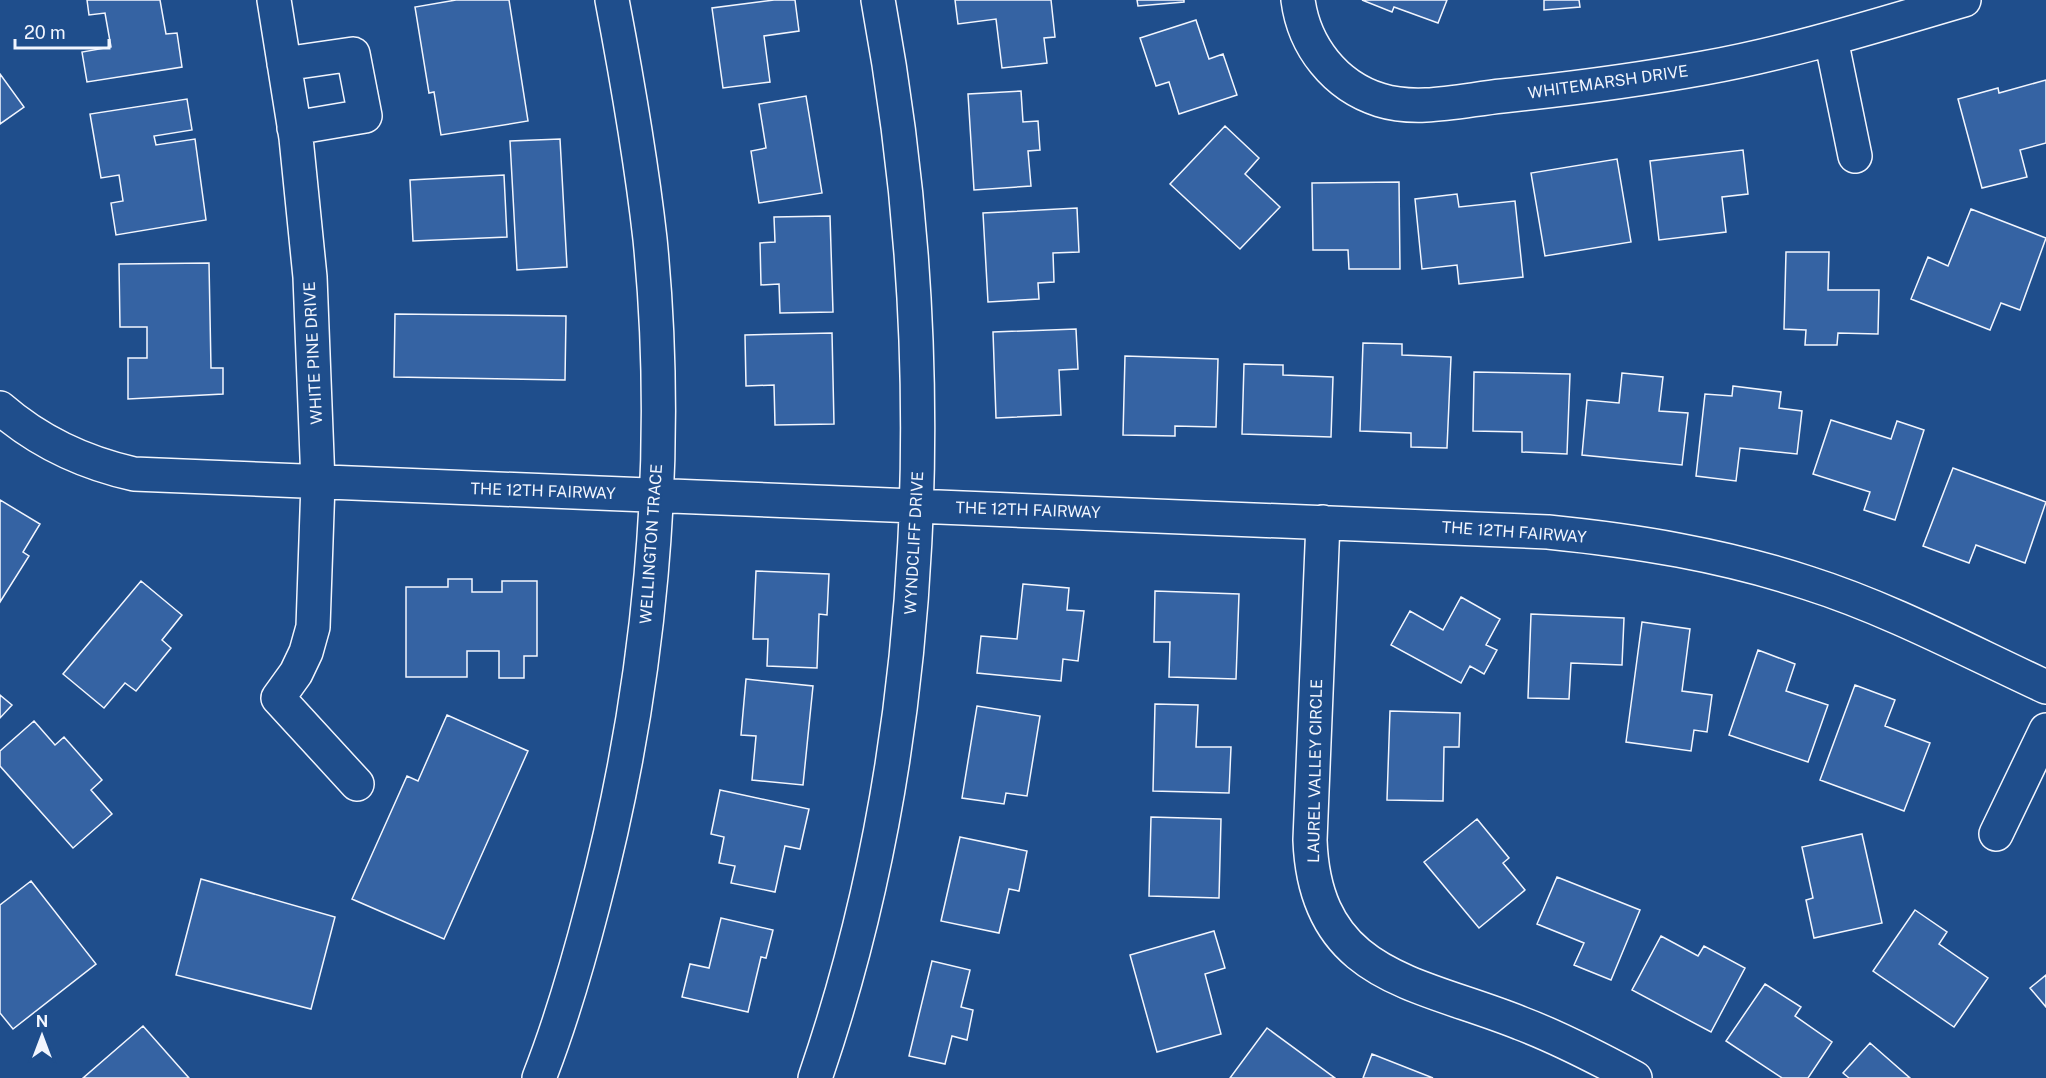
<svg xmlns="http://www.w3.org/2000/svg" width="2046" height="1078" viewBox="0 0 2046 1078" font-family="'Public Sans',sans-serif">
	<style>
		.building { fill: #3563a3; stroke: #f2f6ff; stroke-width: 1.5 }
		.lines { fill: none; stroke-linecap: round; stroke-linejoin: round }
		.minor-casing { stroke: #f2f6ff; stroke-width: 36 }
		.minor { stroke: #1f4e8c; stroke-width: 33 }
		.labels { text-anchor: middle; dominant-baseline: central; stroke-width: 4.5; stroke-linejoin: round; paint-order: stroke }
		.street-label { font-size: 16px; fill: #f2f6ff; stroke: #1f4e8c }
	</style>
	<rect width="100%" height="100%" fill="#1f4e8c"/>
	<path class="building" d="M87,0H160L166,34L177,33L182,67L87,82L82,52L111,47L105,13L89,15Z
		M456,0H509L528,121L441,135L434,92L429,93L415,7Z
		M774,0H795L799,31L764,36L770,82L723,88L712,8Z
		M955,0H1051L1055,37L1044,38L1047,63L1002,68L996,19L958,24Z
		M1137,0H1184V2L1138,6Z
		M1362,0H1447L1438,23L1394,7L1392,12Z
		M1544,0H1579L1580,7L1544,10Z
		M1196,20L1209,59L1223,54L1237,95L1179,114L1169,82L1156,86L1140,38Z
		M0,74L24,107L0,124Z
		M2046,80V143L2020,150L2027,177L1982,188L1958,99L1998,88L1999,93Z
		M1021,91L1023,122L1038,121L1040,150L1028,151L1031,186L974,190L968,94Z
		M806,96L822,193L759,203L751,151L766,148L759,104Z
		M187,99L192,130L154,136L156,145L195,139L206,220L116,235L111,203L123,201L119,175L101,178L90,114Z
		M1225,126L1259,158L1245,174L1280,207L1240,249L1170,184Z
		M560,139L567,267L517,270L510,141Z
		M1743,150L1748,194L1722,197L1726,232L1659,240L1650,161Z
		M1617,159L1631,242L1545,256L1531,173Z
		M504,175L507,237L413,241L410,180Z
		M1399,182L1400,269H1349L1348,250H1313L1312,183Z
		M1457,194L1459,207L1515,201L1523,277L1459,284L1457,265L1422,269L1415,199Z
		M1077,208L1079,252L1053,253L1054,282L1038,283L1039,299L988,302L983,213Z
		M1971,209L2046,238L2020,310L2001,303L1990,330L1911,299L1928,257L1948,266Z
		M830,216L833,312L780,313L779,284L761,285L760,243L775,242L774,217Z
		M1786,252H1829L1828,290H1879L1878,334L1838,333L1837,345H1805L1806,330L1784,329Z
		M209,263L211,368H223V394L128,399V358H147V327H120L119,264Z
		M395,314L566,316L565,380L394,377Z
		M1076,329L1078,369L1059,370L1061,415L996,418L993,332Z
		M832,333L834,424L775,425L774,385L746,386L745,335Z
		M1363,343L1402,344V355L1451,357L1447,448L1411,447V433L1360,431Z
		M1125,356L1218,359L1216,427L1175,426V436L1123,435Z
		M1244,364L1283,365V375L1333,377L1331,437L1242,434Z
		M1474,372L1570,374L1567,454L1522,452V432L1473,431Z
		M1622,373L1663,377L1659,411L1688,413L1682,465L1582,455L1587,400L1619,403Z
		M1733,386L1781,392L1779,408L1802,411L1797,454L1740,448L1736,481L1696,476L1705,394L1732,396Z
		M1831,420L1891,439L1897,421L1924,430L1895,520L1864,510L1870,492L1813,474Z
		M1953,468L2046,502L2025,563L1976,545L1969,563L1923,546Z
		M0,500L40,524L23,552L29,556L0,602Z
		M756,571L829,574L827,615L819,614L817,668L767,666L768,639H753Z
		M448,579H472V592H502V581H537V656H524V678H499V651H467V677H406V587H448Z
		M141,581L182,615L162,640L171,648L136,691L125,683L104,708L63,674Z
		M1023,584L1069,588L1067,610L1084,611L1078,661L1063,659L1061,681L977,673L981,636L1017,639Z
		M1155,591L1239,594L1236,679L1169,677L1170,642H1154Z
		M1461,597L1500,619L1486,645L1497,650L1484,674L1470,666L1461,683L1391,645L1410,611L1443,630Z
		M1531,614L1624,618L1622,665L1571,663L1569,699L1528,698Z
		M1642,622L1690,629L1682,691L1712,695L1707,732L1694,730L1691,751L1626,742Z
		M1758,650L1795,664L1786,691L1828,705L1808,762L1729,735Z
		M746,679L813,686L803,785L752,780L756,736L741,735Z
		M1855,685L1895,700L1885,726L1930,743L1904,811L1820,780Z
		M0,695L12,705L0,718Z
		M1155,704L1198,705L1196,747H1231L1229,793L1153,791Z
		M977,706L1040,716L1027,796L1006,793L1004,804L962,798Z
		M1390,711L1460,713L1459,747H1444L1443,801L1387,800Z
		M447,715L528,751L444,939L352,899L407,776L418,781Z
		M34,721L55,745L64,737L102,780L91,790L112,814L73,848L0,766V751Z
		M720,790L809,809L800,849L785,846L775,892L731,883L735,866L719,863L724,837L711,834Z
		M1151,817L1221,819L1219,898L1149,896Z
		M1477,819L1509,858L1503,863L1525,890L1479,928L1424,862Z
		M1862,834L1882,923L1814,938L1806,900L1813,898L1802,847Z
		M960,837L1027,851L1019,891L1009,889L999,933L941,921Z
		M1557,877L1640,910L1611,980L1574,965L1584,943L1537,924Z
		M201,879L335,917L311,1009L176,975Z
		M31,881L96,964L13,1029L0,1013V905Z
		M1915,910L1947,932L1939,944L1988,978L1954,1027L1873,971Z
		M721,918L773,930L766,958L761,957L748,1012L682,997L690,964L709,968Z
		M1214,931L1225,968L1205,974L1221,1034L1157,1052L1130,955Z
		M1661,936L1698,956L1704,946L1745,968L1711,1032L1632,990Z
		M932,961L970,970L961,1007L973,1010L967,1040L952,1036L945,1064L909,1056Z
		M2046,975V1007L2030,988Z
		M1765,984L1801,1007L1795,1016L1832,1042L1808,1078H1782L1726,1041Z
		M143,1026L189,1078H83Z
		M1267,1028L1335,1078H1230Z
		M1870,1043L1910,1078H1849L1843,1073Z
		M1372,1054L1433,1078H1363Z"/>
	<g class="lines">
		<defs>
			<path id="minor" d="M274,0L296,138L310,277L318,483L313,627L306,652L296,673L278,698L357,784
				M1298,0C1304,46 1335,86 1380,100C1418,112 1463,100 1502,96C1569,89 1638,80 1704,68C1793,52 1878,25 1964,0
				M1831,39L1855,156
				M284,64L353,54L365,116L294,128
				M0,408C39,442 85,463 134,474L1548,532C1637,541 1723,555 1808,583C1890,609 1968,651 2046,687
				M1323,522L1310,840C1315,978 1418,982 1520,1023C1560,1038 1598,1058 1635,1078
				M1996,834L2046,730
				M539,1078C561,1022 578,963 593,905C650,689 672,461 650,239C641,159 627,79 612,0
				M815,1078C932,737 943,352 878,0"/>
		</defs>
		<use href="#minor" class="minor-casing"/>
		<use href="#minor" class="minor"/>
	</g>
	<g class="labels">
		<g class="street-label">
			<text transform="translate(1608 82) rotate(-8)">WHITEMARSH DRIVE</text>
			<text transform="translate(313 353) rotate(-93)">WHITE PINE DRIVE</text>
			<text transform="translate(543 491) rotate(2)">THE 12TH FAIRWAY</text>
			<text transform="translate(1028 510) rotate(2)">THE 12TH FAIRWAY</text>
			<text transform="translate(1514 532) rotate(4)">THE 12TH FAIRWAY</text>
			<text transform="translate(914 543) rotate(-87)">WYNDCLIFF DRIVE</text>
			<text transform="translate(651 544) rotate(-86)">WELLINGTON TRACE</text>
			<text transform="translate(1315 771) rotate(-89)">LAUREL VALLEY CIRCLE</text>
		</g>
	</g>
	<g transform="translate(42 1036)" stroke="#1f4e8c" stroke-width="4.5" paint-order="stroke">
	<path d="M0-4.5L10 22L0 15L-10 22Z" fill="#f2f6ff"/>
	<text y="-9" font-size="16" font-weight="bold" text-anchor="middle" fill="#f2f6ff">N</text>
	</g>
	<path d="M15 39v9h94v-9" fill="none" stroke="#f2f6ff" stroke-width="3"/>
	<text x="24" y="39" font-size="18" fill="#f2f6ff" stroke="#1f4e8c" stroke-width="4.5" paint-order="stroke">20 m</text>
</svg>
